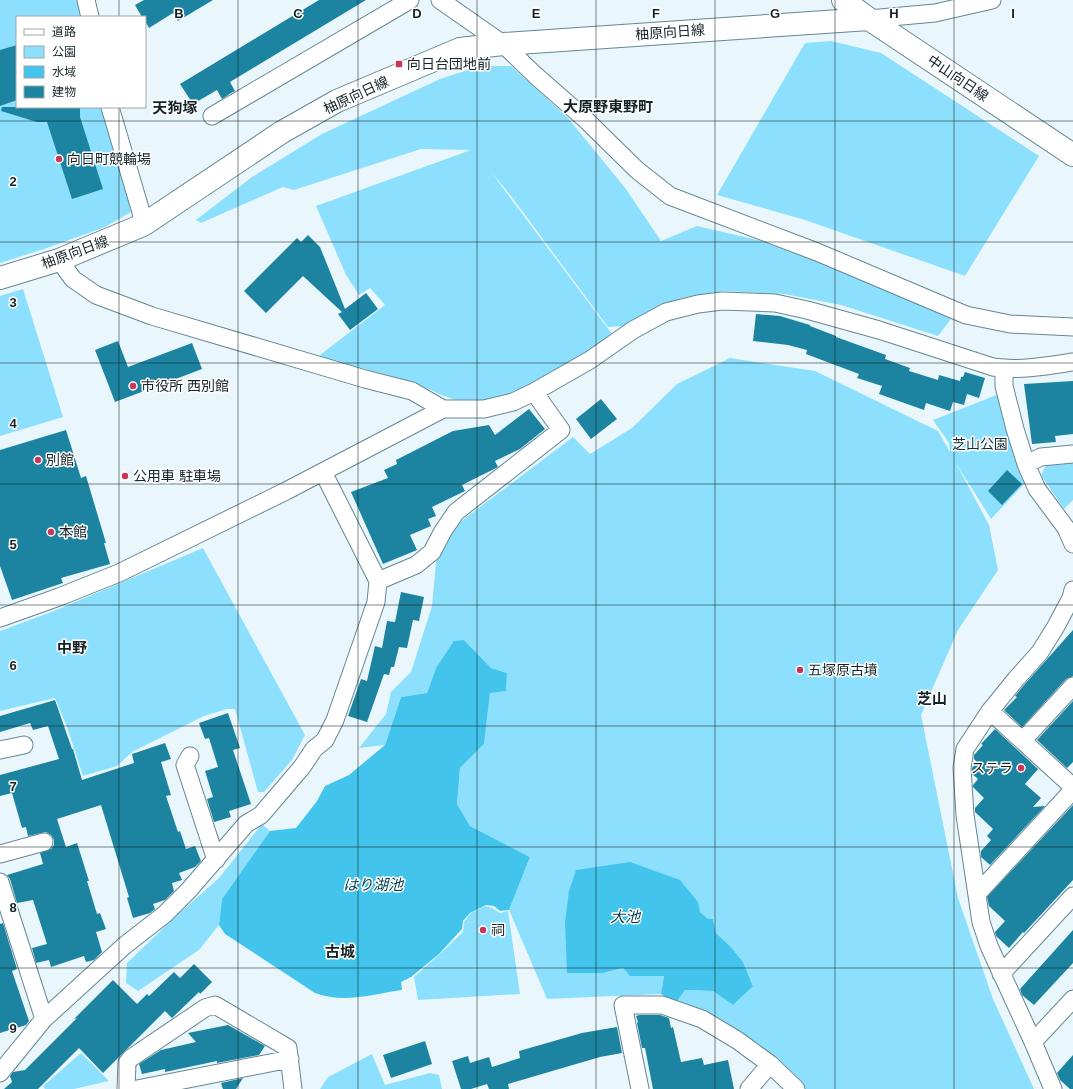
<svg xmlns="http://www.w3.org/2000/svg" width="1073" height="1089" viewBox="0 0 1073 1089" font-family="Helvetica,'Noto Sans JP',sans-serif">
	<style>
		.green { fill: #8de0fd }
		.water { fill: #43c4ec }
		.building { fill: #1c84a1 }
		.lines { fill: none; stroke-linecap: round; stroke-linejoin: round }
		.minor-casing { stroke: #658692; stroke-width: 19 }
		.secondary-casing { stroke: #658692; stroke-width: 24 }
		.minor { stroke: #fff; stroke-width: 17 }
		.secondary { stroke: #fff; stroke-width: 22 }
		.grid { fill: none; stroke: #152227; stroke-width: 1; stroke-opacity: 0.55 }
		.poi-dot { fill: #c73757; stroke: #fff; stroke-width: 1.5 }
		.labels { text-anchor: middle; dominant-baseline: central; stroke-width: 3; stroke-linejoin: round; paint-order: stroke }
		.street-label { font-size: 14px; fill: #152227; stroke: #fff }
		.poi-label { font-size: 14px; fill: #152227; stroke: #fff; text-anchor: start }
		.park-label { font-size: 14px; fill: #172d34; stroke: #fff }
		.neighbourhood-label { font-size: 15px; font-weight: bold; fill: #152227; stroke: #fff }
		.water-label { font-size: 15px; font-style: italic; fill: #003c4c; stroke: #fff }
		.grid-label { font-size: 13px; text-anchor: middle; font-weight: bold; fill: #152227; stroke: #fff; stroke-width: 3; stroke-linejoin: round; paint-order: stroke }
	</style>
	<rect width="100%" height="100%" fill="#e9f7fc"/>
	<path class="green" d="M0,0H77L81,17H17V107H104L131,212L105,227L44,249L0,263Z
		M831,41L881,53L1039,156L965,276L805,220L717,195L805,43Z
		M480,66H511L568,118L626,189L661,241L697,226L783,246L883,288L951,319L938,336L841,305L784,294L724,291L685,297L658,307L624,326L608,327L511,196L491,172L612,334C604,340 597,348 588,353C556,373 501,406 462,401C445,399 430,388 414,383C384,373 354,366 323,360L320,355L385,305L370,288L359,295L346,275L316,206L471,150L421,149L294,190L283,187L201,223L196,220L252,177L322,134L440,79Z
		M23,289L63,417L0,436V296Z
		M730,358L815,371L938,431L950,452L949,443L933,420L999,394L1014,457L1026,482L991,519L956,463L989,525L998,570L958,630L921,715L958,898L993,999L1034,1089H803L676,1003L685,990L713,991L733,1005L753,985L743,962L731,947L716,933L713,919H708L700,912L697,902L603,973L623,968L630,976H664L661,994L547,999L509,910L530,857L470,826L457,804L460,768L484,744L490,692L506,691L507,673L491,668L464,640L436,668L427,693L401,697L385,745L359,748L386,714L391,692L411,672L432,606L437,552L456,525L573,437L590,454L632,428L677,384Z
		M1073,462V500L1064,509L1041,475L1047,464Z
		M203,548L305,735L292,760L264,792H258L235,709H227L204,716L132,752L117,766L83,776L67,727L55,698L0,711V631L54,611Z
		M262,824L270,831L222,899L219,925L199,950L138,991L126,983L127,963L175,917L219,878Z
		M485,906L492,908L500,913L508,911L520,994L418,1000L414,977L441,953L463,932L464,922L471,913Z
		M81,1053L109,1081L74,1089H45L43,1086Z
		M372,1054L385,1085L430,1073L439,1075L442,1089H320L328,1077Z"/>
	<path class="water" d="M464,640L491,668L507,673L506,691L490,693L484,744L460,768L457,804L470,826L530,857L509,910L500,911L494,906L486,905L470,913L463,921L462,929L439,954L411,977L401,982L402,990C374,994 343,1004 315,993L225,934L219,925L222,899L270,831L296,828L317,801L325,786L349,775L385,745L401,697L427,693L436,668L454,641Z
		M630,862L680,880L698,902L700,912L708,919H713L716,933L731,947L743,962L753,986L733,1005L713,991L685,990L676,1003L661,994L664,976H630L623,968L603,973H567L565,922L569,891L576,870Z"/>
	<path class="building" d="M144,0H213L178,21L173,13L149,28L145,21V17H142L135,5Z
		M319,0H366L230,82L235,91L231,93L222,99L217,90L193,104L180,84Z
		M17,45V100L0,106V50Z
		M2,107H80V117L103,189L72,199L47,122H37L1,111Z
		M308,235L320,247L345,309L366,293L378,309L350,330L338,314L342,312L303,276L266,313L244,291L297,238L301,242Z
		M756,314L780,316L810,325V326L836,336V337L886,355L885,359L910,368L909,371L938,380L939,375L960,381L961,377H963L965,372L985,378L979,398L967,394L964,405L953,402L950,411L926,403L924,410L879,394L882,386L857,378L859,374L806,354L807,350L788,345L753,341Z
		M118,341L128,367L192,343L202,369L115,402L95,350Z
		M1073,381V434L1055,436L1056,442L1032,444L1024,384Z
		M601,399L617,419L591,439L576,419Z
		M529,409L545,429L520,449L495,461L498,467L462,485L465,491L432,507L436,516L428,519L431,526L410,535L417,550L383,564L351,492L388,478L384,470L397,464L396,460L453,431L489,425L495,435Z
		M66,430L81,478L86,476L106,543H104L110,564L61,578L63,583L12,600L0,566V450Z
		M1007,470L1022,484L1002,505L988,491Z
		M401,592L424,597L419,621L413,620L407,648L399,647L394,667H391L389,675L384,674L367,722L348,716L361,679L367,681L375,646L382,648L387,621L395,622Z
		M1073,630V676L1066,679L1022,727L1004,710L1017,697L1015,696L1024,685Z
		M55,700L72,749H73L82,780L134,763L132,754L165,743L171,759L161,762L171,795L166,796L178,832L180,831L186,849L195,846L201,861L195,867L179,873L182,880L172,883L174,891L165,900L153,904L155,909L150,913L133,918L127,898L129,897L101,805L57,819L66,847L77,843L89,881H87L97,914L100,913L106,929L96,932L102,952L94,960L86,962L84,956L51,967L49,960L36,963L32,948L47,944L33,900L17,903L10,879L7,875L43,864L40,853L51,849L54,845V840L51,835L46,832L28,836L26,827L22,828L12,793L0,796V775L59,759L48,726L33,730L30,723L0,732V716Z
		M1073,701V762L1067,768L1037,740Z
		M228,713L240,748L233,750L251,804L229,811L231,817L214,822L207,799L213,797L205,771L218,767L209,738L205,739L199,723Z
		M995,729L1038,769L1025,784L1041,798L1033,807L1045,806L990,865L981,857V851L991,840L987,836L993,829L975,812V808L984,798L973,787V785L978,779L972,774V768L977,762L974,759V755L983,745L981,744Z
		M1073,805V880L1024,933L1023,932L1009,948L996,936L995,932L1005,921L989,906L987,897Z
		M3,923L17,969L12,971L29,1021L26,1025L0,1033V924Z
		M1073,930V963L1034,1005L1022,995L1020,989Z
		M194,964L212,982L200,994L199,992L172,1018L165,1011L103,1073L79,1048L38,1089H4L12,1082L10,1076L13,1072L25,1070L77,1018L74,1019L113,980L137,1004L147,994L149,996L174,972L180,978Z
		M639,1015H660L669,1018L671,1028L673,1027L681,1062L702,1058L704,1065L728,1060L734,1089H653L645,1048H642L637,1023L638,1022L636,1016Z
		M228,1025L265,1046L259,1055L217,1063V1061L165,1072V1069L142,1074L139,1064L161,1050L196,1042L188,1033Z
		M617,1027L622,1053L600,1057L508,1084L509,1089H489L487,1084L471,1089H461L452,1061L468,1056L470,1063L489,1057L492,1067L520,1058L519,1051L582,1033Z
		M425,1041L432,1064L391,1078L383,1055Z
		M1073,1055V1089H1070L1060,1080L1057,1073Z
		M243,1078L236,1089H223L221,1083Z"/>
	<g class="lines">
		<defs>
			<path id="minor" d="M86,0L90,17
				M440,0L503,44L535,75L584,118L637,170L670,196L817,252L966,315L1010,324L1073,327
				M869,19L935,13L992,0
				M110,107L141,212L143,225
				M212,116L410,0
				M59,260L73,279L96,295L152,316L365,379L412,391L443,409
				M1004,368V386L1015,429L1026,464L1037,489L1066,528L1073,544
				M1026,464L1041,457L1073,454
				M323,472L378,581
				M0,618L59,597L119,573L286,491L443,409H484L513,402L534,392L590,360L633,330L666,312L698,304L722,301L775,303L807,310L879,330L993,367C1019,371 1047,366 1073,362
				M990,711L1073,787
				M1023,740L1073,686
				M0,750L24,745
				M190,756L185,765L216,860
				M0,854L44,842
				M0,882L44,1019
				M977,894L1073,790
				M1001,974L1073,896
				M1033,1042L1073,999
				M0,1073L44,1019L124,946L165,914L188,891L246,824L261,815L302,767L314,749L325,740L335,720L376,602L378,581L416,565L432,552L443,531L456,512L561,430L534,392
				M126,1089L127,1063L131,1058L205,1008L215,1005L288,1048L293,1089
				M137,1089L290,1059
				M640,1089L623,1005H662L702,1019L737,1040L770,1064L796,1089
				M749,1089L770,1064
				M1053,1089L1033,1042L989,946L981,922L965,815L962,768L965,749L990,711L1016,679L1040,652L1055,628L1071,598L1073,590"/>
			<path id="secondary" d="M843,0L869,19L1073,155
				M0,278L59,260L143,225L282,132L337,101L460,49L503,44L869,19"/>
		</defs>
		<use href="#minor" class="minor-casing"/>
		<use href="#secondary" class="secondary-casing"/>
		<use href="#minor" class="minor"/>
		<use href="#secondary" class="secondary"/>
	</g>
	<path class="grid" d="M119,0V17M238,0V1089M358,0V1089M477,0V1089M596,0V1089M715,0V1089M835,0V1089M954,0V1089M119,107V1089M0,121H1073M0,242H1073M0,363H1073M0,484H1073M0,605H1073M0,726H1073M0,847H1073M0,968H1073"/>
	<g class="poi-dot">
		<rect x="395" y="60" width="8" height="8" rx="2"/>
		<circle cx="59" cy="159" r="4"/>
		<circle cx="133" cy="386" r="4"/>
		<circle cx="38" cy="460" r="4"/>
		<circle cx="125" cy="476" r="4"/>
		<circle cx="51" cy="532" r="4"/>
		<circle cx="800" cy="670" r="4"/>
		<circle cx="1021" cy="768" r="4"/>
		<circle cx="483" cy="930" r="4"/>
	</g>
	<g class="labels">
		<g class="street-label">
			<text transform="translate(670 32) rotate(-4)">柚原向日線</text>
			<text transform="translate(958 78) rotate(34)">中山向日線</text>
			<text transform="translate(356 95) rotate(-25)">柚原向日線</text>
			<text transform="translate(75 252) rotate(-20)">柚原向日線</text>
		</g>
		<g class="poi-label">
			<text x="407" y="64">向日台団地前</text>
			<text x="67" y="159">向日町競輪場</text>
			<text x="141" y="386">市役所 西別館</text>
			<text x="46" y="460">別館</text>
			<text x="133" y="476">公用車 駐車場</text>
			<text x="59" y="532">本館</text>
			<text x="808" y="670">五塚原古墳</text>
			<text x="1013" y="768" text-anchor="end">ステラ</text>
			<text x="491" y="930">祠</text>
		</g>
		<g class="park-label">
			<text x="980" y="444">芝山公園</text>
		</g>
		<g class="neighbourhood-label">
			<text x="608" y="106">大原野東野町</text>
			<text x="175" y="107">天狗塚</text>
			<text x="72" y="647">中野</text>
			<text x="932" y="698">芝山</text>
			<text x="340" y="951">古城</text>
		</g>
		<g class="water-label">
			<text x="373" y="884">はり湖池</text>
			<text x="625" y="916">大池</text>
		</g>
	</g>
	<g class="grid-label">
		<text x="179" y="18">B</text>
		<text x="298" y="18">C</text>
		<text x="417" y="18">D</text>
		<text x="536" y="18">E</text>
		<text x="656" y="18">F</text>
		<text x="775" y="18">G</text>
		<text x="894" y="18">H</text>
		<text x="1013" y="18">I</text>
		<text x="13" y="186">2</text>
		<text x="13" y="307">3</text>
		<text x="13" y="428">4</text>
		<text x="13" y="549">5</text>
		<text x="13" y="670">6</text>
		<text x="13" y="791">7</text>
		<text x="13" y="912">8</text>
		<text x="13" y="1033">9</text>
	</g>
	<rect x="16" y="16" width="130" height="92" fill="#ffffff" stroke="#a1a7a9"/>
	<rect x="24" y="29" width="20" height="6" fill="#ffffff" stroke="#a1a7a9"/>
	<text x="52" y="36" font-size="12" fill="#152227">道路</text>
	<rect x="24" y="46" width="20" height="12" fill="#8de0fd" stroke="#a1a7a9"/>
	<text x="52" y="56" font-size="12" fill="#152227">公園</text>
	<rect x="24" y="66" width="20" height="12" fill="#43c4ec" stroke="#a1a7a9"/>
	<text x="52" y="76" font-size="12" fill="#152227">水域</text>
	<rect x="24" y="86" width="20" height="12" fill="#1c84a1" stroke="#a1a7a9"/>
	<text x="52" y="96" font-size="12" fill="#152227">建物</text>
</svg>
